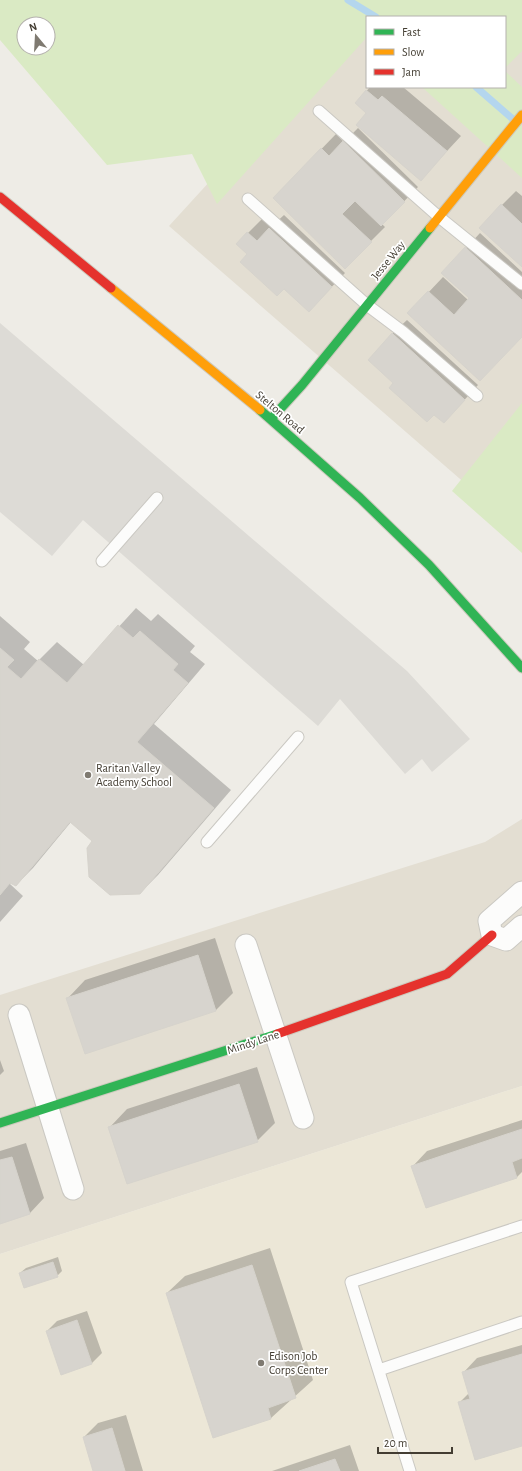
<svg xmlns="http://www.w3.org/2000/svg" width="522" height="1471" viewBox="0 0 522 1471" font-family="'Alegreya Sans',sans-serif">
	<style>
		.residential { fill: #e3ded2 }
		.education { fill: #ece7d7 }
		.green { fill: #daeac4; fill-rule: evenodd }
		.parking { fill: #dddbd6 }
		.shadow { fill: #0003 }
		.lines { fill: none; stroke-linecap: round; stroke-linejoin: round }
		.stream { stroke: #b4d6ee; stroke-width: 7 }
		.building { fill: #d7d4ce; stroke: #d6d3cc }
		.lane-casing { stroke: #cac8c2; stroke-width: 13 }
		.street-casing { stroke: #cac8c2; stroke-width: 23 }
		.fast-casing { stroke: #cdc9bd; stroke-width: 11 }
		.slow-casing { stroke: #cdc9bd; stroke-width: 11 }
		.jam-casing { stroke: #cdc9bd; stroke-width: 11 }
		.lane { stroke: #fcfcfb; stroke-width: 11 }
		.street { stroke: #fcfcfb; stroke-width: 21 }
		.fast { stroke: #30b455; stroke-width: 9 }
		.slow { stroke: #ff9f0a; stroke-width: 9 }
		.jam { stroke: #e5322d; stroke-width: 9 }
		.poi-dot { fill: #7f7a71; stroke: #fff; stroke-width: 1.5 }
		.labels { text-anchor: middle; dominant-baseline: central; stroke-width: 3.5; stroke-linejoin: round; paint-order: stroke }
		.street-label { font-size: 12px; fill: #433d32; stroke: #fff }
		.poi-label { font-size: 12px; fill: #433d32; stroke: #fff; text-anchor: start }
	</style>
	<rect width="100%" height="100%" fill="#eeece6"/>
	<path class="residential" d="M522,0V466L490,505L169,226L356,21L367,30V87H505V17Z
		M522,819V1086L0,1254V995L485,842Z"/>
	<path class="education" d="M522,1086V1471H0V1254Z"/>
	<path class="green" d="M0,0H522V51L505,68V17H367V37L217,204L192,154L107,165L0,40ZM24,24H48V48H24Z
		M505,71L522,87V178L422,87H505Z
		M522,403V553L452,491Z"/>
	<path class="parking" d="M0,323L407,671L470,739L432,772L422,759L405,774L340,699L318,726L83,520L52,556L0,512Z"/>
	<path class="shadow" d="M370,87H403L461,136L421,179L367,113L356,103Z
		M358,128L418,187L382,224L385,227L345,267L274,198L336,134L344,142Z
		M516,191L522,196V266L502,205Z
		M284,215L345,273L323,296L248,254V233L262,219L271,227Z
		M480,233L522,272V336L409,313L443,277L468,300L470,298L443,273Z
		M407,320L478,385L458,407L435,413L395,383L392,334Z
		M136,608L151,621L158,614L195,646L190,652L205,664L154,724L231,790L158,875L140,893L93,841L71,822L33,868L16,885L12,882L10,884L23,896L0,922V616L30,642L24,649L38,661L57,642L84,665Z
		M215,938L233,993L215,1011L68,998L85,980Z
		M0,1060L4,1071L0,1075Z
		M257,1067L275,1123L257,1141L110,1127L127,1109Z
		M522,1120V1172L517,1177L427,1207L413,1166L427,1151Z
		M26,1143L44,1198L30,1213L0,1222V1151Z
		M270,1248L313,1380L271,1418L214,1437L167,1293L185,1276Z
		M58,1257L62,1271L57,1276L20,1273L26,1268Z
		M87,1311L102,1353L92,1363L47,1331L57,1321Z
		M522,1345V1445L459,1403L469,1393L463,1373L477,1358Z
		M126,1415L143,1471H94L84,1437L98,1423Z
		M350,1445L359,1471H272Z"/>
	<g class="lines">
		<path class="stream" d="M348,0L376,17
			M476,87L514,120"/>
	</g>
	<path class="building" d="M366,90L378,100L382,96L447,151L421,181L356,125L366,113L355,103Z
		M343,141L405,202L381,226L355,201L342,214L372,242L345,269L273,198L321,148L329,156Z
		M501,204L522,224V267L479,228Z
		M269,228L332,287L309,312L284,289L277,296L240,262L247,254L236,244L247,232L257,241Z
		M465,247L522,300V337L480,381L407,313L428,291L454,315L469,298L441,273Z
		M392,333L465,400L444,423L434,415L427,422L389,388L393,383L368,360Z
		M118,625L133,638L140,631L178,664L173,670L188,683L137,742L214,808L140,894L110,895L89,877L87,848L92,841L70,822L16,886L10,883L0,895V648L14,660L7,667L21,679L39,659L67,683Z
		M198,955L216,1011L85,1054L66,998Z
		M239,1084L258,1142L127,1184L108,1127Z
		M522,1129V1158L512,1162L517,1178L426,1208L411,1166Z
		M12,1157L30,1214L0,1224V1160Z
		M53,1262L58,1277L24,1288L19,1273Z
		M252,1265L296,1398L268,1408L271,1419L213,1438L166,1293Z
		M77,1320L92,1364L61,1375L46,1331Z
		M522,1354V1446L475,1460L458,1402L470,1399L462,1372Z
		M112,1428L125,1471H93L83,1437Z
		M335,1459L340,1471H299Z"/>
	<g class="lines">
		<defs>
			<path id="lane" d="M319,111L439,217L522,284
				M248,199L367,305L403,332L477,396
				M102,561L157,498
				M207,842L298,737
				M379,1370L522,1322
				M410,1471L351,1282L522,1226"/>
			<path id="street" d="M522,892L489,921L492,935L506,940L522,926
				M246,945L303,1118
				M19,1015L73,1189"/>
			<path id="fast" d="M260,410L360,498L429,565L522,668
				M271,419L302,385L430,228
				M0,1123L277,1034"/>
			<path id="slow" d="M430,228L522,115
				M111,288L260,410"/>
			<path id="jam" d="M0,197L111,288
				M277,1034L447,974L492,935"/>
		</defs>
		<use href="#lane" class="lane-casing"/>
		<use href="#street" class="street-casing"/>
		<use href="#fast" class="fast-casing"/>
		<use href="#slow" class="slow-casing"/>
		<use href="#jam" class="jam-casing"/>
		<use href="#lane" class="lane"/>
		<use href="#street" class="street"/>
		<use href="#fast" class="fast"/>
		<use href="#slow" class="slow"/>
		<use href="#jam" class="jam"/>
	</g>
	<g class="poi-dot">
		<circle cx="88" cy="775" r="4"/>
		<circle cx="261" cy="1363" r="4"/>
	</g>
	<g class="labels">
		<g class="street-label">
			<text transform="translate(388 260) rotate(-51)">Jesse Way</text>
			<text transform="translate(280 412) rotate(40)">Stelton Road</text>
			<text transform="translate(253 1042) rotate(-18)">Mindy Lane</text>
		</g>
		<g class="poi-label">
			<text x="96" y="768">Raritan Valley<tspan x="96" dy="14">Academy School</tspan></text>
			<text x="269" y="1356">Edison Job<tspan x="269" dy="14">Corps Center</tspan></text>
		</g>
	</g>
	<rect x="366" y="16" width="140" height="72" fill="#ffffff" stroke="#b4b1ad"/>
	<rect x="374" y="29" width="20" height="6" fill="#30b455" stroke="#b4b1ad"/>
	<text x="402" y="36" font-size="12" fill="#433d32">Fast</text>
	<rect x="374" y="49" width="20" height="6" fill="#ff9f0a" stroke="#b4b1ad"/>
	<text x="402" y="56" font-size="12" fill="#433d32">Slow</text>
	<rect x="374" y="69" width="20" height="6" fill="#e5322d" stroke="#b4b1ad"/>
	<text x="402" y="76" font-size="12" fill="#433d32">Jam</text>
	<g transform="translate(36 36) rotate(342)"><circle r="19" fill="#ffffff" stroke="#b4b1ad"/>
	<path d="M0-3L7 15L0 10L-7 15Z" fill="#7f7a71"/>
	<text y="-6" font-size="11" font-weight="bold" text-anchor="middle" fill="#433d32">N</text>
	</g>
	<path d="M378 1447v6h74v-6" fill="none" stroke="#433d32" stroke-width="2"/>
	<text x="384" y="1447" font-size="12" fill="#433d32" stroke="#ffffff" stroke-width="3" paint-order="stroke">20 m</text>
</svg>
